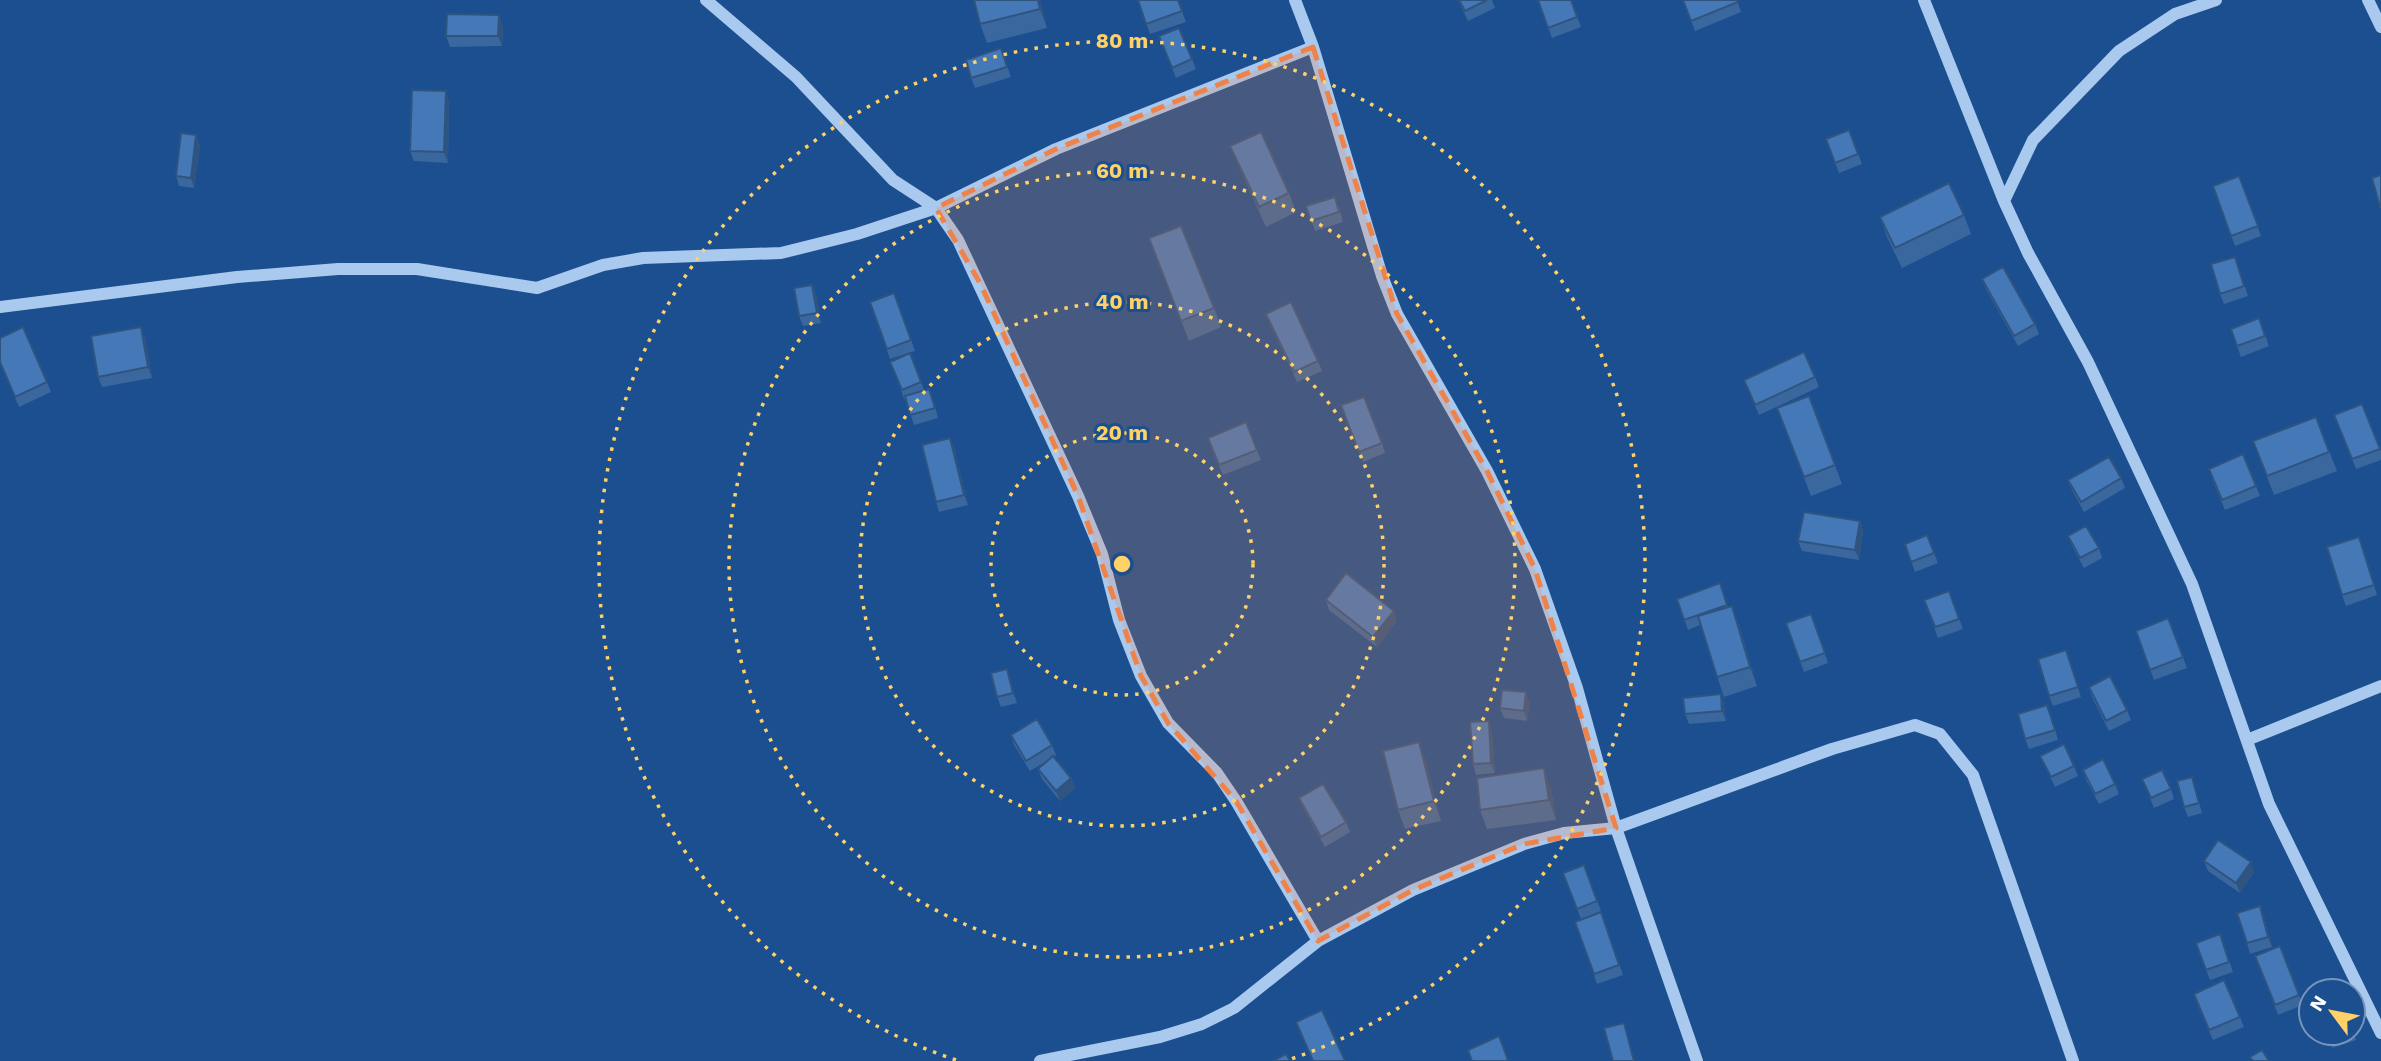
<svg xmlns="http://www.w3.org/2000/svg" width="2381" height="1061" viewBox="0 0 2381 1061" font-family="'Work Sans',sans-serif">
	<style>
		.lines { fill: none; stroke-linecap: round; stroke-linejoin: round }
		.minor { stroke: #a9c9ee; stroke-width: 12 }
		.wall { fill: #3a679d }
		.shaded-wall { fill: #305480 }
		.building { fill: #4478b7; stroke: #305480; stroke-width: 2 }
		.marked { fill: #ee8249; fill-opacity: 0.2; stroke: #ee8249; stroke-width: 5; stroke-dasharray: 14 9; stroke-linejoin: round }
		.ring { fill: none; stroke: #ffd166; stroke-width: 3.5; stroke-dasharray: 3.5 7 }
		.centre { fill: #ffd166; stroke: #1b4f8f; stroke-width: 3.5 }
		.ring-label { font-size: 21px; text-anchor: middle; font-weight: bold; fill: #ffd166; stroke: #1b4f8f; stroke-width: 6; stroke-linejoin: round; paint-order: stroke }
	</style>
	<rect width="100%" height="100%" fill="#1b4f8f"/>
	<g class="lines">
		<path class="minor" d="M706,0L796,77L893,180L936,208L958,240L1078,496L1102,554L1119,620L1141,676L1168,723L1217,773L1236,801L1318,941
			M1295,0L1313,47L1382,276L1397,314L1487,471L1535,569L1577,688L1616,828L1697,1061
			M1924,0L2004,201L2028,253L2088,362L2192,584L2269,804L2381,1033
			M2368,0L2381,27
			M2004,201L2033,140L2119,51L2175,14L2216,0
			M0,307L237,277L338,269H417L537,288L603,265L643,258L781,253L857,234L936,208L1056,149L1313,47
			M2247,740L2381,686
			M1040,1061L1160,1037L1202,1024L1234,1008L1318,941L1413,890L1524,844L1564,833L1616,828L1832,749L1915,725L1940,734L1973,775L2073,1061"/>
	</g>
	<path class="wall" d="M974,0H1040L1047,28L987,43L980,24Z
		M1138,0H1178L1186,22L1150,34Z
		M1458,0H1492L1495,8L1468,21Z
		M1538,0H1571L1581,27L1552,38Z
		M1683,0H1737L1741,12L1695,31Z
		M503,25L502,46L450,47L446,36Z
		M1159,36L1192,59L1196,69L1176,78Z
		M1001,48L1011,77L975,88L971,78Z
		M449,101L448,163L414,161L410,151Z
		M1849,130L1862,164L1839,173L1826,139Z
		M200,145L194,188L179,186L176,176Z
		M1230,146L1289,193L1296,212L1266,227L1238,165Z
		M2239,176L2261,236L2235,246L2213,186Z
		M1306,206L1339,207L1343,222L1315,231Z
		M1964,215L1971,234L1902,268L1887,237L1880,217Z
		M2235,257L2248,296L2224,304L2220,294Z
		M1156,258L1214,308L1221,327L1189,341Z
		M1982,279L2035,324L2039,334L2018,346L1986,289Z
		M812,285L816,295L821,323L803,326L799,316Z
		M894,293L915,351L890,359L870,302Z
		M1266,314L1318,361L1322,371L1297,382L1270,324Z
		M2259,318L2269,346L2241,357L2231,329Z
		M145,337L152,378L102,387L98,377Z
		M0,338L47,382L51,392L19,407L0,363Z
		M910,353L924,390L933,399L938,418L914,425L906,400L905,401L890,362Z
		M1815,377L1819,387L1759,415L1744,380Z
		M1809,396L1842,484L1811,496L1777,408Z
		M2362,404L2381,451V460L2356,469L2334,415Z
		M1341,405L1382,443L1385,453L1363,462Z
		M2316,417L2337,471L2274,495L2253,441Z
		M950,438L954,448L968,505L939,512L936,502Z
		M1211,448L1257,450L1261,460L1223,475Z
		M2243,454L2260,496L2225,510L2212,479Z
		M2121,478L2125,488L2084,512L2072,490L2068,480Z
		M1860,521L1863,531L1859,560L1802,551L1798,541Z
		M1927,535L1938,563L1915,572L1905,544Z
		M2068,536L2099,548L2102,558L2084,568L2072,546Z
		M2359,537L2377,595L2346,606L2342,595Z
		M1720,583L1728,607L1739,625L1757,686L1724,697L1700,625L1688,630L1677,599Z
		M1949,591L1963,629L1938,638L1924,600Z
		M1326,600L1397,621L1377,647L1329,610Z
		M1811,614L1828,663L1804,672L1786,623Z
		M2168,618L2187,668L2154,680L2136,631Z
		M2066,650L2081,697L2053,706L2049,696Z
		M1010,679L1017,703L1001,707L997,697Z
		M2089,687L2127,710L2131,720L2109,731L2092,697Z
		M1721,694L1724,704L1726,721L1689,724L1685,714Z
		M1530,702L1527,721L1504,718L1500,708Z
		M2051,715L2058,740L2029,749L2025,739Z
		M1492,731L1495,773L1476,775L1473,764Z
		M1011,735L1052,745L1056,755L1054,757L1071,778L1075,788L1060,801L1042,779L1038,769L1050,759L1030,771L1014,745Z
		M2040,756L2074,766L2078,776L2055,787Z
		M1426,761L1441,821L1405,829L1398,810Z
		M2083,770L2115,784L2119,794L2099,804L2086,780Z
		M2192,777L2202,813L2188,817L2184,807Z
		M2142,779L2171,789L2174,799L2154,808Z
		M1551,788L1556,820L1487,829L1480,810Z
		M1299,798L1346,822L1350,832L1325,847L1303,808Z
		M2204,861L2254,872L2240,893L2208,871Z
		M1584,865L1601,911L1581,919L1563,873Z
		M1601,912L1623,975L1597,984L1575,922Z
		M2264,917L2272,947L2250,954L2247,943Z
		M2220,934L2233,972L2210,980L2206,970Z
		M2280,946L2303,1005L2278,1015L2255,956Z
		M2197,1004L2240,1017L2244,1027L2213,1040Z
		M2353,1029L2356,1040L2332,1048L2327,1033H2353Z"/>
	<path class="shaded-wall" d="M1038,0H1040L1047,28L1040,9Z
		M499,15L503,25L502,46L498,36Z
		M446,91L449,101L448,163L444,152Z
		M196,135L200,145L194,188L191,178Z
		M812,285L816,295L821,323L817,313Z
		M141,327L145,337L152,378L148,367Z
		M950,438L954,448L968,505L964,495Z
		M1860,521L1863,531L1859,560L1855,550Z
		M1732,606L1739,625L1757,686L1750,667Z
		M1394,611L1397,621L1377,647L1373,637Z
		M1007,669L1010,679L1017,703L1013,693Z
		M1526,692L1530,702L1527,721L1524,711Z
		M1721,694L1724,704L1726,721L1722,711Z
		M1489,721L1492,731L1495,773L1491,763Z
		M1419,742L1426,761L1441,821L1434,801Z
		M1544,768L1551,788L1556,820L1549,800Z
		M1071,778L1075,788L1060,801L1056,791Z
		M2251,862L2254,872L2240,893L2236,883Z
		M2260,906L2264,917L2272,947L2268,937Z"/>
	<path class="building" d="M974,0H1038L1040,9L980,24Z
		M1138,0H1178L1182,11L1146,24Z
		M1459,0H1487L1465,11Z
		M1538,0H1571L1577,17L1548,28Z
		M1683,0H1737L1738,2L1691,21Z
		M447,14L499,15L498,36H446Z
		M1179,28L1192,59L1172,68L1159,36Z
		M1001,48L1007,67L971,78L966,60Z
		M412,90L446,91L444,152L410,151Z
		M1849,130L1858,154L1835,163L1826,139Z
		M1261,132L1289,193L1259,207L1230,146Z
		M181,133L196,135L191,178L176,176Z
		M2381,175V207H2380L2372,178Z
		M2239,176L2258,226L2231,236L2213,186Z
		M1949,183L1964,215L1895,248L1880,217Z
		M1335,197L1339,212L1311,221L1306,206Z
		M1181,226L1214,308L1181,321L1149,238Z
		M2235,257L2244,286L2220,294L2211,264Z
		M2003,267L2035,324L2014,336L1982,279Z
		M812,285L817,313L799,316L794,288Z
		M894,293L911,340L887,349L870,302Z
		M1291,302L1318,361L1294,372L1266,314Z
		M2259,318L2265,336L2237,346L2231,329Z
		M23,327L47,382L15,397L0,362V338Z
		M141,327L148,367L98,377L91,336Z
		M1804,352L1815,377L1755,405L1744,380Z
		M910,353L921,382L902,390L890,362Z
		M929,389L935,408L910,415L905,396Z
		M1809,396L1835,465L1804,477L1777,408Z
		M1364,397L1382,443L1359,452L1341,405Z
		M2362,404L2380,449L2352,459L2334,415Z
		M2316,417L2329,452L2267,476L2253,441Z
		M1246,422L1257,450L1219,465L1208,438Z
		M950,438L964,495L936,502L922,445Z
		M2243,454L2256,486L2222,500L2209,469Z
		M2109,457L2121,478L2081,502L2068,480Z
		M1804,512L1860,521L1855,550L1798,541Z
		M2086,526L2099,548L2080,558L2068,536Z
		M1927,535L1934,553L1911,562L1905,544Z
		M2359,537L2374,585L2342,595L2327,547Z
		M1346,573L1394,611L1373,637L1326,600Z
		M1720,583L1727,605L1684,620L1677,599Z
		M1949,591L1959,619L1935,627L1924,600Z
		M1732,606L1750,667L1717,677L1698,616Z
		M1811,614L1825,653L1800,662L1786,623Z
		M2168,618L2183,657L2150,670L2136,631Z
		M2066,650L2078,687L2049,696L2038,659Z
		M1007,669L1013,693L997,697L991,673Z
		M2110,676L2127,710L2106,721L2089,687Z
		M1502,690L1526,692L1524,711L1500,708Z
		M1721,694L1722,711L1685,714L1683,698Z
		M2047,705L2055,730L2025,739L2018,714Z
		M1037,719L1052,745L1026,761L1011,735Z
		M1489,721L1491,763L1473,764L1470,722Z
		M1419,742L1434,801L1398,810L1383,751Z
		M2064,744L2074,766L2051,777L2040,756Z
		M1053,756L1071,778L1056,791L1038,769Z
		M2103,759L2115,784L2095,794L2083,770Z
		M1544,768L1549,800L1480,810L1477,778Z
		M2162,770L2171,789L2151,798L2142,779Z
		M2192,777L2199,803L2184,807L2177,781Z
		M1323,784L1346,822L1321,837L1299,798Z
		M2218,840L2251,862L2236,883L2204,861Z
		M1584,865L1597,901L1577,909L1563,873Z
		M2260,906L2268,937L2247,943L2237,913Z
		M1601,912L1619,965L1594,974L1575,922Z
		M2220,934L2229,962L2206,970L2196,943Z
		M2280,946L2299,995L2275,1005L2255,956Z
		M2224,980L2240,1017L2209,1030L2194,994Z
		M1322,1010L1345,1061H1313L1296,1022Z
		M1624,1023L1634,1061H1613L1604,1028Z
		M2327,1033H2344L2328,1038Z
		M1499,1036L1508,1060L1505,1061H1472L1468,1050Z
		M2262,1050L2269,1061H2253L2250,1057Z
		M1286,1054L1290,1061H1273Z"/>
	<path class="marked" d="M1313,47L1397,314L1487,471L1535,569L1616,828L1524,844L1413,890L1318,941L1236,801L1168,723L1141,676L1078,496L980,283L936,208L1056,149Z"/>
	<g class="ring">
		<circle cx="1122" cy="564" r="131"/>
		<circle cx="1122" cy="564" r="262"/>
		<circle cx="1122" cy="564" r="393"/>
		<path d="M956 1060A523 523 0 1 1 1288 1060"/>
	</g>
	<circle cx="1122" cy="564" r="10" class="centre"/>
	<g class="ring-label">
		<text x="1122" y="48">80 m</text>
		<text x="1122" y="178">60 m</text>
		<text x="1122" y="309">40 m</text>
		<text x="1122" y="440">20 m</text>
	</g>
	<g transform="translate(2332 1012) rotate(302)"><circle r="33" fill="#1b4f8f" stroke="#7695bc" stroke-width="2"/>
	<path d="M0-5L12 26L0 18L-12 26Z" fill="#ffd166"/>
	<text y="-10" font-size="19" font-weight="bold" text-anchor="middle" fill="#ffffff">N</text>
	</g>
</svg>
